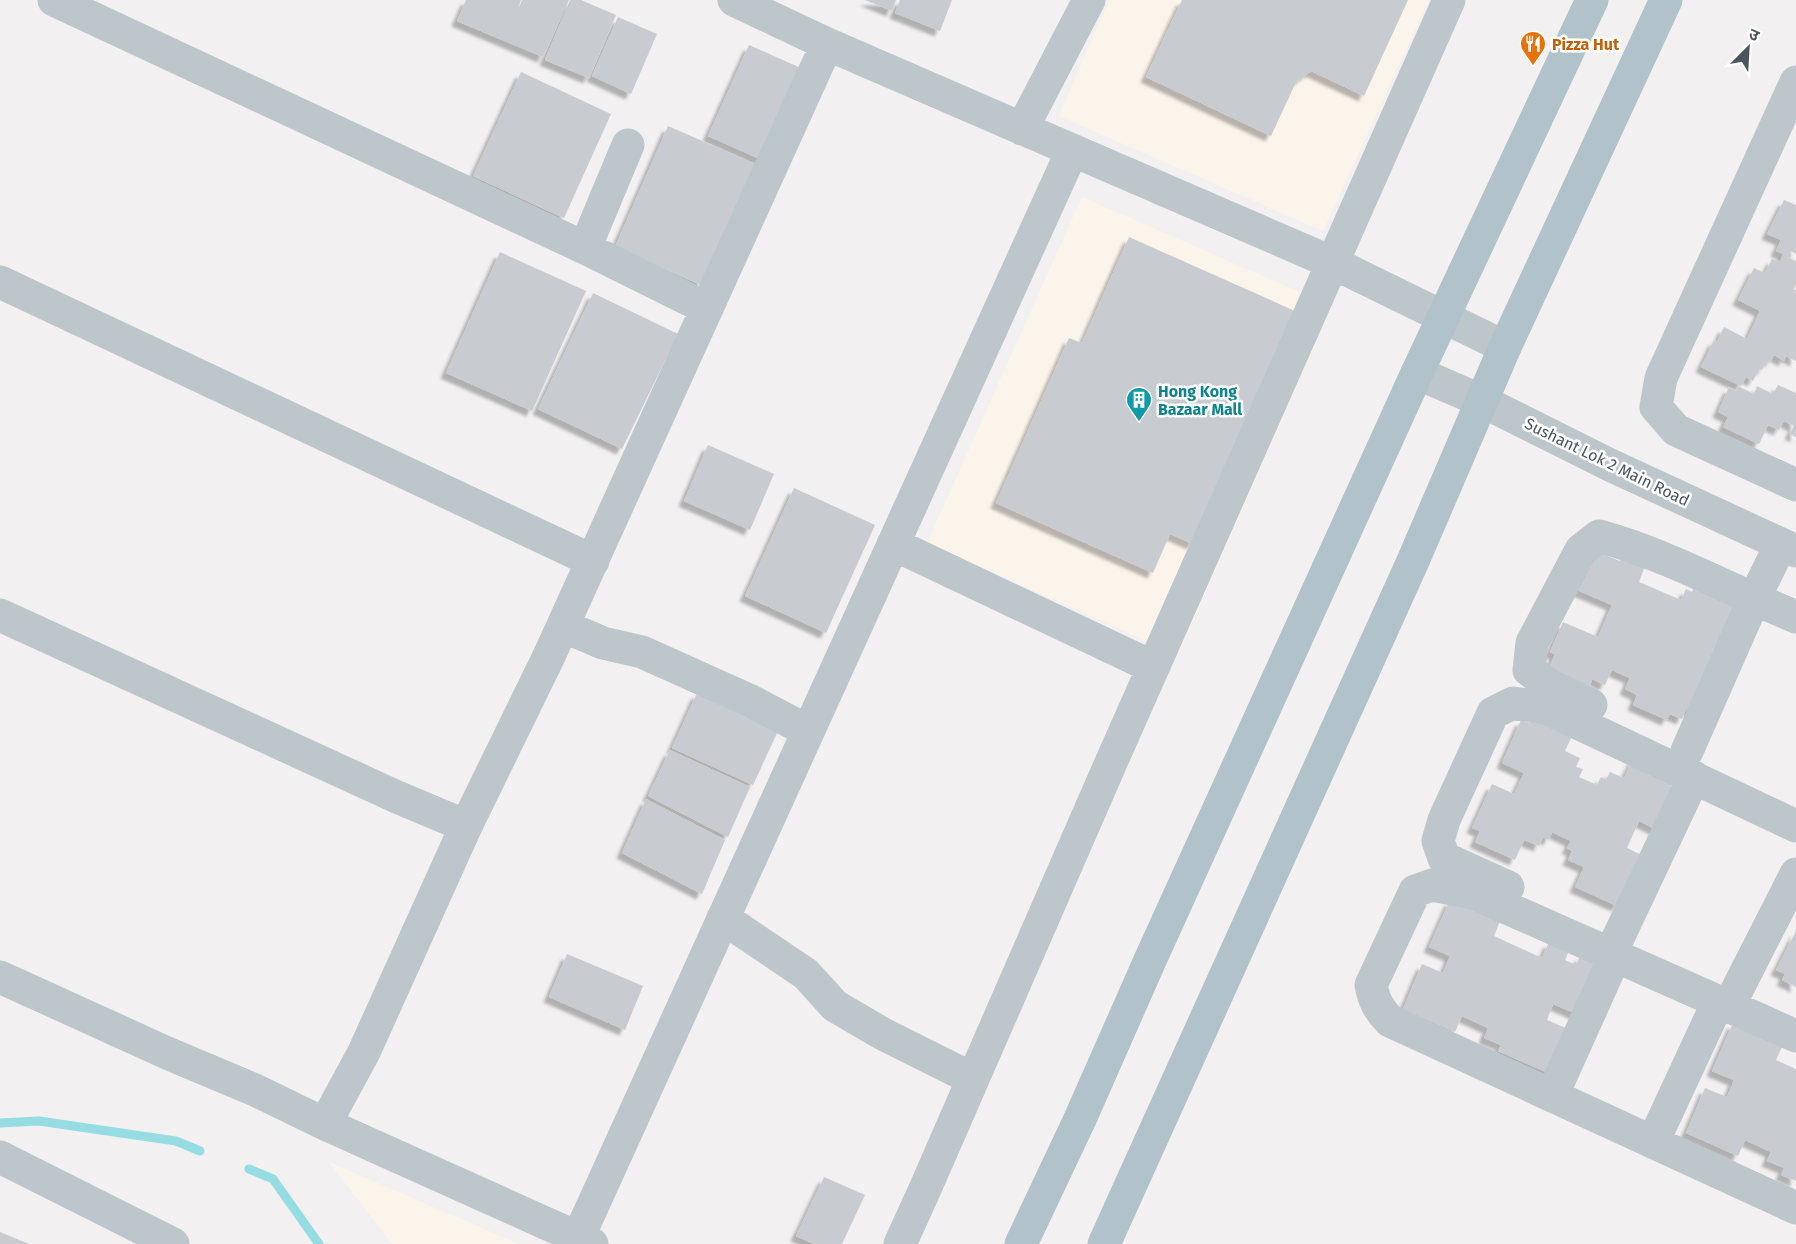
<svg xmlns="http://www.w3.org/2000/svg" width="1796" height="1244" viewBox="0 0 1796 1244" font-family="'Fira Sans','Noto Sans Devanagari',sans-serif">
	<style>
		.commercial { fill: #faf4eb }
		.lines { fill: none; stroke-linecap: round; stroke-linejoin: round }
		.stream { stroke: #95dde2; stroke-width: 9 }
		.building { fill: #c8cbcf; filter: url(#shadow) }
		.minor { stroke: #bdc6cb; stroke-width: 33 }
		.major { stroke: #b2c2cb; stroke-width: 33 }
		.labels { text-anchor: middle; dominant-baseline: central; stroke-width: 5; stroke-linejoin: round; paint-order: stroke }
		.food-label { font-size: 16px; font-weight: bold; fill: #c56008; stroke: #fff; text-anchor: start }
		.culture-label { font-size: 16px; font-weight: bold; fill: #0d838f; stroke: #fff; text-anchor: start }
		.street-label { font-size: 16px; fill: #4a555b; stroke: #fff }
	</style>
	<defs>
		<filter id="shadow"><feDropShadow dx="-5.5" dy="5.5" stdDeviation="1.5" flood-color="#0004"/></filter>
	</defs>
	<rect width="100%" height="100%" fill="#f2f0f0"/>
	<path class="commercial" d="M1109,0H1429L1323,231L1059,116Z
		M1082,197L1332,306L1178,655L927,543Z
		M329,1162L519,1244H392Z"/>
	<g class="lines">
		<path class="stream" d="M0,1123L39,1121L176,1141L200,1151
			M249,1169L273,1179L319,1244"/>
	</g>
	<path class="building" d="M466,0H521L516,15L522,0H569L543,57L457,21Z
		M570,0H581L616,15L589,78L545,60Z
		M865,0H896L892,11Z
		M900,0H952L940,31L895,13Z
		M1182,0H1408L1364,96L1311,71L1296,82L1271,136L1146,77Z
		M618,17L657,34L631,94L592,76Z
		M749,45L803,69L762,160L708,136Z
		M521,72L611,114L564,218L473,176Z
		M668,126L755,164L701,285L615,247Z
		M1784,200L1796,205V254L1791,251L1788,257L1796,261V284L1794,289L1796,290V361L1786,356L1784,361L1774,355L1771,361L1769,360L1767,363L1766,362L1762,370L1759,369L1753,381L1746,377L1741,386L1701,367L1714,340L1717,342L1724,327L1747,339L1760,311L1738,300L1754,268L1765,273L1772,259L1780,262L1783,254L1776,251L1781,240L1767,234Z
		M1129,237L1295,311L1193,544L1170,534L1153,573L996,503L1069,338L1082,343Z
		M500,252L586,291L532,411L446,373Z
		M593,293L678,334L622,449L538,409Z
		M1778,385L1796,393V437L1790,434L1794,426L1784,421L1779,430L1768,425L1759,444L1723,427L1728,417L1718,412L1729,387L1736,391L1738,386L1754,394L1757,386L1773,394Z
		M708,445L774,474L750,530L684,501Z
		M794,488L875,525L826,633L745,596Z
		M1601,549L1610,553L1608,556L1620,561L1622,556L1645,566L1639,582L1681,600L1686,589L1692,592L1693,589L1736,601L1694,713L1686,709L1682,719L1670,714L1667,720L1633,705L1637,695L1625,689L1630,678L1612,670L1605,685L1592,679L1590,686L1549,668L1555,654L1550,652L1563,622L1598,637L1612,605L1577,590L1592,557L1597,559Z
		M697,693L778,731L753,785L672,748Z
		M1533,716L1573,734L1565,751L1580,758L1576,767L1583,769L1579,777L1597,785L1601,777L1606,780L1610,772L1624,778L1633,759L1674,778L1671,786L1679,789L1659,831L1639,821L1627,848L1648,858L1617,906L1575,887L1584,867L1568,860L1572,851L1567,848L1571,841L1552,832L1549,840L1543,837L1539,846L1524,840L1515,860L1475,842L1480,831L1472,828L1492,784L1514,794L1524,773L1502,763L1521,720L1529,723Z
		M670,750L750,787L728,837L648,796Z
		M646,799L725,840L702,894L622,853Z
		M1450,900L1500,921L1494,936L1542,958L1549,942L1569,951L1565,960L1576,965L1580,956L1601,965L1579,1015L1553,1004L1547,1020L1573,1031L1553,1075L1498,1051L1501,1045L1484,1038L1488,1028L1462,1016L1455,1032L1403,1009L1422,964L1443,973L1450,956L1429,947Z
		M1796,931V987L1782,980L1785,974L1776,970Z
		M567,954L643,986L625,1030L549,997Z
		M1733,1023L1783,1045L1776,1060L1796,1069V1181L1781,1175L1784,1168L1767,1161L1771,1152L1745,1140L1738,1156L1686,1133L1705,1088L1727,1097L1734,1080L1712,1071Z
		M824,1177L865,1195L842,1244H814L796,1236Z
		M0,1232L29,1244H0Z"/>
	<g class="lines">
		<path class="minor" d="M54,0L585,248L706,308
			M734,0L827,44L1333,263L1505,347
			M1796,82L1661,378L1656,407L1676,430L1796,485
			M1022,129L1089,0
			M585,248L628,145
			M0,282L593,561
			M1417,373L1482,401L1610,465L1796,551
			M893,544L1153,667
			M0,615L397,797L466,826
			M563,626L603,643L642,652L751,701L808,731
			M1591,705L1551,686L1529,670L1532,643L1581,550L1599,536C1653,551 1704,576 1754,599L1781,544
			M1687,751L1754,599L1796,617
			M1508,887L1444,858L1438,841L1444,820L1493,713L1513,703L1546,708L1796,826
			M723,918L806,974L835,1006L883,1034L973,1079
			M1618,938L1694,777
			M0,977L167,1053L255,1090L325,1124L592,1244
			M1736,992L1796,874
			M1796,1036L1473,893L1432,885L1415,891L1371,985C1374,1001 1379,1010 1390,1021L1796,1208
			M1552,1096L1615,956
			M325,1124L364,1052L466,826L549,656L827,44
			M1653,1142L1718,1002
			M0,1157L173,1244
			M578,1238L1072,151
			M900,1244L925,1189L1113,758L1449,0"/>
		<path class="major" d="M1021,1244L1080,1119L1151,958L1417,373L1592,0
			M1104,1244L1413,561L1505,347L1666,0"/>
	</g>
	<defs>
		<symbol id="restaurant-pin" viewBox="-11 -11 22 30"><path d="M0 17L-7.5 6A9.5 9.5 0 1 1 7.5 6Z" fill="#e8710a" stroke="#fff"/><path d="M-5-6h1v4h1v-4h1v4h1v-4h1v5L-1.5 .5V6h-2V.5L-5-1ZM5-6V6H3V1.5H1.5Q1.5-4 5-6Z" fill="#fff"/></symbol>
		<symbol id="building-pin" viewBox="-11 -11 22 30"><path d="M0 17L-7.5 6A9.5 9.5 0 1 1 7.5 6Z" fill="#0f9aa8" stroke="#fff"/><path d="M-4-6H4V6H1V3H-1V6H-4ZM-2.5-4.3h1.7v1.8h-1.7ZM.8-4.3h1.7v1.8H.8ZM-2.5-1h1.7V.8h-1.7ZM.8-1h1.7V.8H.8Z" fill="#fff"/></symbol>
	</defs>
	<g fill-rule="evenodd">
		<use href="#restaurant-pin" x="1518" y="29" width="30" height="40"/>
		<use href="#building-pin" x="1124" y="385" width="30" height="40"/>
	</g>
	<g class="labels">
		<g class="food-label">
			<text x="1552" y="44">Pizza Hut</text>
		</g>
		<g class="culture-label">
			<text x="1158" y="391">Hong Kong<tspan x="1158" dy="18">Bazaar Mall</tspan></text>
		</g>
		<g class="street-label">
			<text transform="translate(1607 462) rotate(26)">Sushant Lok 2 Main Road</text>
		</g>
	</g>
	<g transform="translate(1748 48) rotate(24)" stroke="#ffffff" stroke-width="4.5" paint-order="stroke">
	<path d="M0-4.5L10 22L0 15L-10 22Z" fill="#4a555b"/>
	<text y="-9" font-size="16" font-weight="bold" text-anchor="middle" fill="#4a555b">उ</text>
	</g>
</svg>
